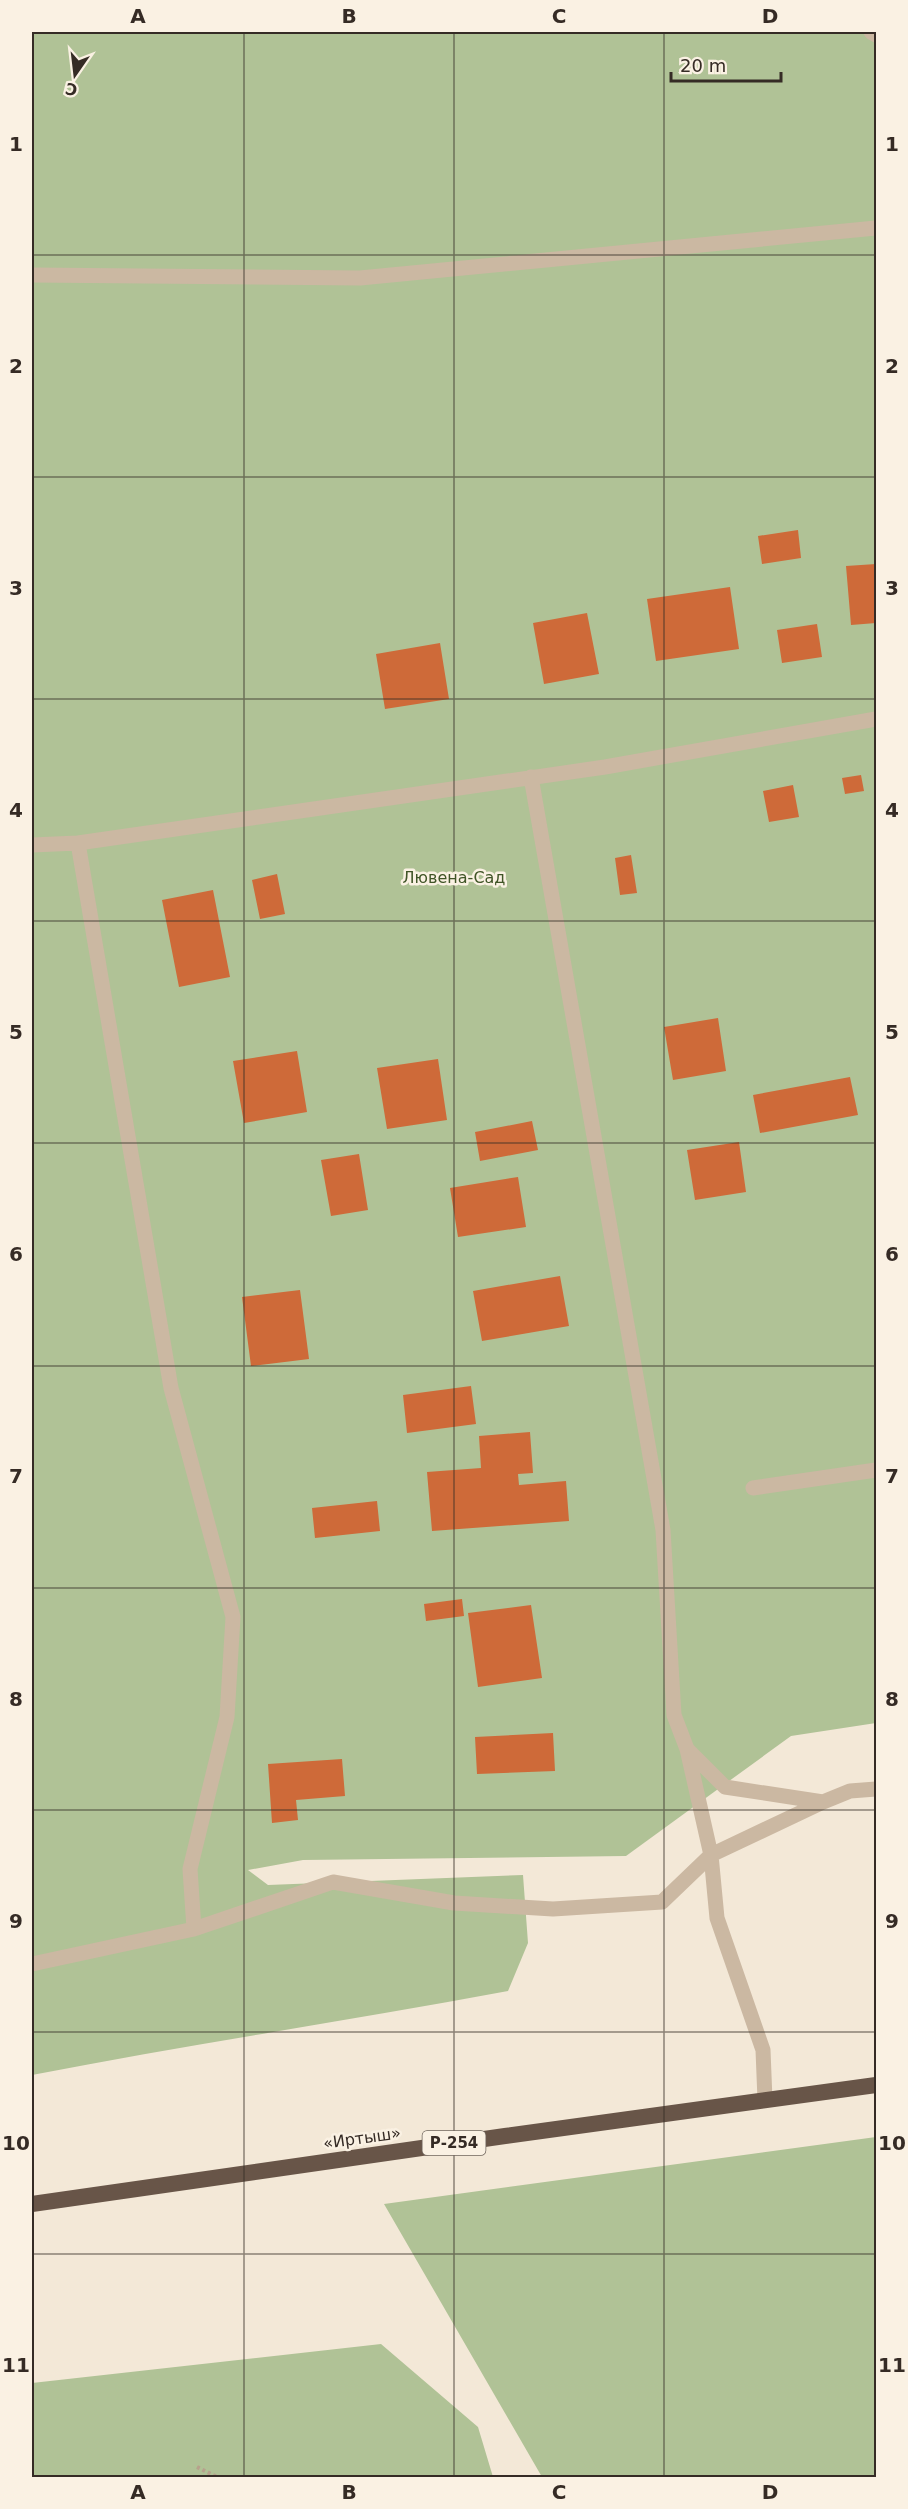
<svg xmlns="http://www.w3.org/2000/svg" width="908" height="2509" viewBox="0 0 908 2509" font-family="'DejaVu Sans',sans-serif">
	<style>
		.green { fill: #b0c296 }
		.building { fill: #ce6a39 }
		.lines { fill: none; stroke-linecap: round; stroke-linejoin: round }
		.path { stroke: #b7a28c; stroke-width: 4; stroke-dasharray: 3 3; stroke-linecap: butt }
		.service { stroke: #cbb8a2; stroke-width: 15 }
		.trunk { stroke: #685548; stroke-width: 16 }
		.grid { fill: none; stroke: #352b25; stroke-width: 1.5; stroke-opacity: 0.55 }
		.labels { text-anchor: middle; dominant-baseline: central; stroke-width: 5; stroke-linejoin: round; paint-order: stroke }
		.shield { fill: #faf1e3; stroke: #70665e; stroke-width: 1.5 }
		.shield-label { font-size: 15px; font-weight: bold; fill: #352b25 }
		.park-label { font-size: 16px; fill: #405527; stroke: #faf1e3 }
		.street-label { font-size: 16px; fill: #352b25; stroke: #faf1e3 }
		.neatline { fill: none; stroke: #352b25; stroke-width: 2 }
		.grid-label { font-size: 20px; text-anchor: middle; font-weight: bold; fill: #352b25 }
	</style>
	<rect width="100%" height="100%" fill="#f3e8d7"/>
	<path class="green" d="M32,32H876V1723L791,1736L626,1856L303,1860L248,1870L268,1885L523,1875L528,1943L508,1991C349,2021 190,2044 32,2075Z
		M876,2137V2477H542L384,2204Z
		M381,2344L478,2427L493,2477H32V2383Z"/>
	<path class="building" d="M798,530L801,558L762,564L758,536Z
		M876,564V623L851,625L846,566Z
		M730,587L739,649L656,661L647,599Z
		M587,613L599,674L544,684L533,623Z
		M817,624L822,657L782,663L777,630Z
		M440,643L449,699L385,709L376,654Z
		M861,775L864,791L845,794L842,778Z
		M793,785L799,817L769,822L763,791Z
		M631,855L637,893L620,895L615,858Z
		M277,874L285,914L260,919L252,880Z
		M213,890L230,977L179,987L162,900Z
		M718,1018L726,1071L673,1080L664,1027Z
		M297,1051L307,1112L244,1123L233,1061Z
		M438,1059L447,1120L387,1129L377,1068Z
		M850,1077L858,1115L760,1133L753,1095Z
		M532,1121L538,1150L480,1161L475,1132Z
		M739,1142L746,1192L695,1200L687,1150Z
		M359,1154L368,1210L331,1216L321,1160Z
		M518,1177L526,1227L458,1237L450,1188Z
		M560,1276L569,1326L482,1341L473,1291Z
		M300,1290L309,1359L251,1366L242,1297Z
		M471,1386L476,1424L407,1433L403,1395Z
		M530,1432L533,1473L518,1474L519,1485L566,1481L569,1521L432,1531L427,1472L481,1468L479,1436Z
		M377,1501L380,1531L315,1538L312,1508Z
		M462,1599L464,1616L426,1621L424,1604Z
		M531,1605L542,1678L478,1687L468,1613Z
		M553,1733L555,1771L477,1774L475,1737Z
		M342,1759L345,1796L296,1800L298,1820L272,1823L268,1764Z"/>
	<g class="lines">
		<path class="path" d="M197,2467L219,2478"/>
		<path class="service" d="M871,32L876,35
			M32,275L360,278L876,228
			M531,777L663,1530L674,1715L687,1749L725,1787L823,1802L850,1791L876,1789
			M78,843L171,1388L233,1617L227,1717L190,1869L194,1929
			M32,845L78,843L605,767L876,719
			M753,1488L876,1470
			M32,1964L194,1929L333,1882L454,1903L553,1909L662,1902L711,1855L687,1749
			M765,2100L763,2050L717,1918L711,1855L823,1802"/>
		<path class="trunk" d="M32,2204L505,2136L876,2085"/>
	</g>
	<path class="grid" d="M244,32V2478M454,32V2478M664,32V2478M32,255H876M32,477H876M32,699H876M32,921H876M32,1143H876M32,1366H876M32,1588H876M32,1810H876M32,2032H876M32,2254H876"/>
	<g class="labels">
		<rect class="shield" x="422.5" y="2131" width="63" height="24" rx="4.5"/>
		<g class="shield-label">
			<text x="454" y="2143">Р-254</text>
		</g>
		<g class="park-label">
			<text x="454" y="877">Лювена-Сад</text>
		</g>
		<g class="street-label">
			<text transform="translate(362 2138) rotate(-8)">«Иртыш»</text>
		</g>
	</g>
	<rect width="908" height="2509" fill="none" stroke="#faf1e3" stroke-width="66"/>
	<g transform="translate(75 75) rotate(194)" stroke="#faf1e3" stroke-width="4.5" paint-order="stroke">
	<path d="M0-4.5L10 22L0 15L-10 22Z" fill="#352b25"/>
	<text y="-9" font-size="16" font-weight="bold" text-anchor="middle" fill="#352b25">С</text>
	</g>
	<path d="M671 72v9h110v-9" fill="none" stroke="#352b25" stroke-width="3"/>
	<text x="680" y="72" font-size="18" fill="#352b25" stroke="#faf1e3" stroke-width="4.5" paint-order="stroke">20 m</text>
	<rect x="33" y="33" width="842" height="2443" class="neatline"/>
	<g class="grid-label">
		<text x="138" y="23">A</text>
		<text x="349" y="23">B</text>
		<text x="559" y="23">C</text>
		<text x="770" y="23">D</text>
		<text x="16" y="151">1</text>
		<text x="892" y="151">1</text>
		<text x="16" y="373">2</text>
		<text x="892" y="373">2</text>
		<text x="16" y="595">3</text>
		<text x="892" y="595">3</text>
		<text x="16" y="817">4</text>
		<text x="892" y="817">4</text>
		<text x="16" y="1039">5</text>
		<text x="892" y="1039">5</text>
		<text x="16" y="1261">6</text>
		<text x="892" y="1261">6</text>
		<text x="16" y="1483">7</text>
		<text x="892" y="1483">7</text>
		<text x="16" y="1706">8</text>
		<text x="892" y="1706">8</text>
		<text x="16" y="1928">9</text>
		<text x="892" y="1928">9</text>
		<text x="16" y="2150">10</text>
		<text x="892" y="2150">10</text>
		<text x="16" y="2372">11</text>
		<text x="892" y="2372">11</text>
		<text x="138" y="2499">A</text>
		<text x="349" y="2499">B</text>
		<text x="559" y="2499">C</text>
		<text x="770" y="2499">D</text>
	</g>
</svg>
